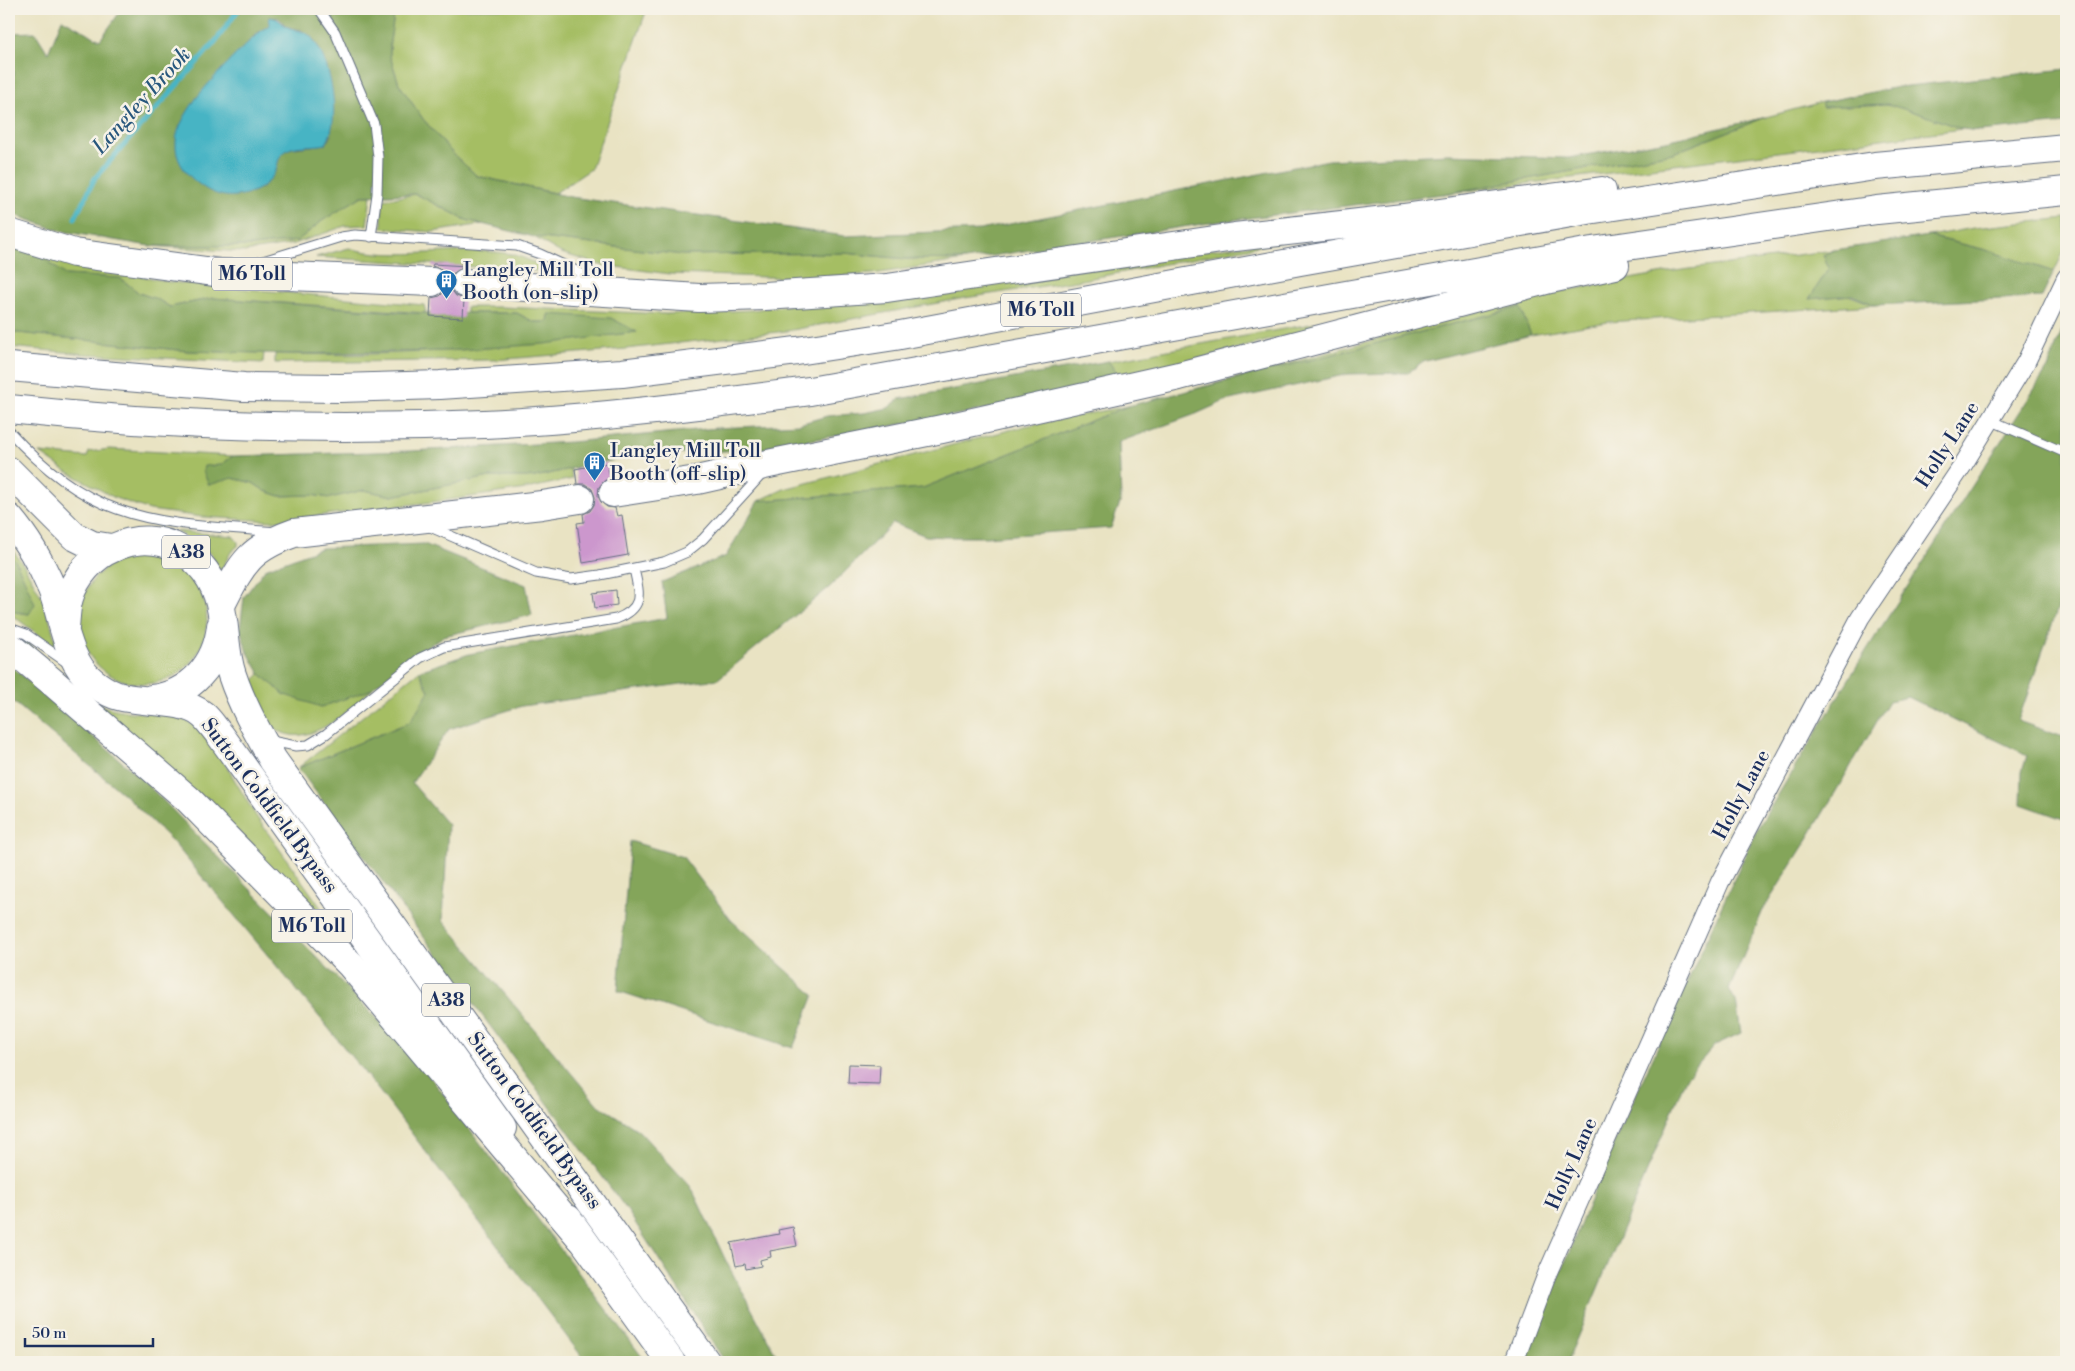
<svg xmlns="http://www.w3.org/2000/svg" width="2075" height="1371" viewBox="0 0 2075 1371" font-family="'Libre Bodoni',serif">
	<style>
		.green { fill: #a5be64; stroke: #607661 }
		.forest { fill: #84a55a; stroke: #506a5c; fill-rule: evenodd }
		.water { fill: #47b4c4; stroke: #317291 }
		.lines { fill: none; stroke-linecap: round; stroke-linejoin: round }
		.stream { stroke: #47b4c4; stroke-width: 5 }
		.building { fill: #cc97cd }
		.service-casing { stroke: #636e81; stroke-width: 11 }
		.minor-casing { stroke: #636e81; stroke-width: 20 }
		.trunk-casing { stroke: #636e81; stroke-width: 30 }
		.motorway-casing { stroke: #636e81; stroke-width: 30 }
		.service { stroke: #fff; stroke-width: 9 }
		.minor { stroke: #fff; stroke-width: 18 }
		.trunk { stroke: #fff; stroke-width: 28 }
		.motorway { stroke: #fff; stroke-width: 28 }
		.labels { text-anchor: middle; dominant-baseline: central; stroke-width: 5; stroke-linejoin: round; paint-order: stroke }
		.shield { fill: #f7f3e8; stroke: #5d6a87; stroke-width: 1 }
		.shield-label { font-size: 19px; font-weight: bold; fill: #1b2f5e }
		.poi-label { font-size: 20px; fill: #1b2f5e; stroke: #f7f3e8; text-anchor: start }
		.street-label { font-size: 20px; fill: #1b2f5e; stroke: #f7f3e8 }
		.water-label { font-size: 21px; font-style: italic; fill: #28577d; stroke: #f7f3e8 }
	</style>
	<rect width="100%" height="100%" fill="#f7f3e8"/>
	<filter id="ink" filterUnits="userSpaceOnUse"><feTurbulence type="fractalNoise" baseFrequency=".02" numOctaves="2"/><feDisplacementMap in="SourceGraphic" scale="10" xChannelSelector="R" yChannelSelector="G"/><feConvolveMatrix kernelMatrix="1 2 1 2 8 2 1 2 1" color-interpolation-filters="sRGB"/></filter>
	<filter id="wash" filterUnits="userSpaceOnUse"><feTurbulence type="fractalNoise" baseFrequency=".0096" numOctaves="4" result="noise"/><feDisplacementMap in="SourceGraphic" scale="20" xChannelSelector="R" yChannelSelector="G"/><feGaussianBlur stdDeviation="1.12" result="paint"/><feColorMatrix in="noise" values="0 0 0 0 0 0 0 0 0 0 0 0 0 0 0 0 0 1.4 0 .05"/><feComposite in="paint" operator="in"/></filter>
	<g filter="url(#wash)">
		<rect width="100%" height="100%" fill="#e9e3c3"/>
		<path class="green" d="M395,9H647L591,169L555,193L477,176L454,155L423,119L399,84L390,56V41Z
			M1822,102L1823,107L1887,104L1921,114L1962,129L1443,194L1673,153L1766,117Z
			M416,194L466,220L483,224L432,232L382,228V200Z
			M362,196H371L367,225L345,226L294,244L244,252L149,246H253L297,241L322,221Z
			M2066,218V247L2054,272L1986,250L1929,236L1974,228Z
			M534,237L683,255L844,253L906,259L965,260L873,274L797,278L670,274L601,265L561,253Z
			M1300,238L1077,281L965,298L787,331L626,349L495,360L275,363V354C396,357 516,348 636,332L549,314L548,322H534L517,313H466V307H501L666,314L752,310Z
			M349,248C396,262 460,245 511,254C525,257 541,266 554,272L316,257Z
			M1834,250L1823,255L1829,268L1809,299L1848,295L1875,305L1608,322L1531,335L1519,307L1184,392L1534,296L1675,271Z
			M41,256L76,262L170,282L424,305L426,313L213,298L170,307L157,299L139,293L120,278L65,275Z
			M1371,313L1117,381L1119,375L1108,361Z
			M9,332L188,351L264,353L263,363L85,354L9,347Z
			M1128,406L923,488L758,501L784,489L1025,426Z
			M109,449L233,456L221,465L232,478L253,483L265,491L280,496L311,495L330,498L364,490L392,496L490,477H535L571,469L572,479L526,489L441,501L273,521L202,517L150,510L115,498L66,471L40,453L87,457L89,452Z
			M176,531L233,536L238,542V546L231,552L220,572L211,554Z
			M9,545L25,567L44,601L58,649L9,613V611L29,614L16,561L9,554Z
			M79 620a64 64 0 1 1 128 0a64 64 0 1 1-128 0Z
			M9,635L25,641L82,691L105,707L130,712L171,715L189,722L208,735L256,816L363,967Z
			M419,671L429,691L410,722L298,768Z
			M260,674L285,695L373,688C349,710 303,757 270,724C260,714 257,695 253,681Z"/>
		<path class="forest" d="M122,9H395L390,41V56L399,84L423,119L454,155L477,176L571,197L845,236L980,230L1329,160L1448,154L1568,158L1666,141L1766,117L1673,153L1443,194L1209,223L965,260L906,259L844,253L683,255L534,237L466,220L416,194L362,196L322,221L297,241L253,246H149L61,231L9,213V74L15,73L9,69V33L35,32L48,53L62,19L100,40ZM269,17L279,18L287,27L302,30L331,136L326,144L287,149L278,158L276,169L270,179L261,189L196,99L256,34L270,25Z
			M2066,69V123L1980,131L1962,129L1921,114L1887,104L1822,107V102L1898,87Z
			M1928,236L1986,250L2054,272L2042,297L1875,305L1852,295L1809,299L1829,268L1823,255L1834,250Z
			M9,245L41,256L65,275L120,278L139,293L157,299L170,307L213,298L411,313H517L534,322H548L549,314L611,318L637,332L544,344L446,351L293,354L188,351L9,332Z
			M1520,307L1531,335L1422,362L1408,373L1349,374L1225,401L1196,414L1119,442L1121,500L1111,528L986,537H948L926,536L893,523L831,586L718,679L522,706L449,729L412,783L448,825L443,920L597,1104L638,1130L691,1187L727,1263L780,1362H725L627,1210L298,768L410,722L429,691L419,671L469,654L667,618L662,582L726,556L758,501L923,488L1128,406Z
			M2066,319V585L2018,721L2066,738V820L2021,804L2022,772L2027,755L1908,697L1889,701L1809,837L1763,910L1729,990L1736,1001L1741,1033L1715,1045L1686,1078L1567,1362H1525L1607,1158L1756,831L1866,651L2048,368Z
			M1108,361L1119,375L1117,381L978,411L759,449L653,455L596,463L535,477H490L392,496L364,490L330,498L311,495L280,496L265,491L253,483L232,478L209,485L203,471L204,466L221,465L233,456L411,451L571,442L717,428L799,424L827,416L864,413L888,408L899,399Z
			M424,544L526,585L532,615L444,636L412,657L370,690L321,707L285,695L260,674L247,651L240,629L244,597L265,569L321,548Z
			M9,554L16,561L35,604L29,614L9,611Z
			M9,664L144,781L415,1057L646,1362H586L384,1097L321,1019L172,841L127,797L9,698Z
			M630,841L683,857L731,920L814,995L793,1048L618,991Z"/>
		<path class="water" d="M269,17C283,19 279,23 288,27C296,31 306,30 312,38C331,61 342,117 326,144C315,147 294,144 286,151C277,157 279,162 276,170C269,186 253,194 236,196C220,198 207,191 195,181C183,171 175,158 176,142C176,128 188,111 195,100C205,86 256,31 270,25Z"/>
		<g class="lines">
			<path class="stream" d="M75,218L95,178L215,42L239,9"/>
		</g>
		<g id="blocks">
			<path class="building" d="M433,264L466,266L452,274L449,282L451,289L456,296L464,299L463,318L430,316L431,298L440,296L445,291L448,283L446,274L440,269L432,266Z
				M607,463L610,478L604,481L599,487L598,496L601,502L607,507L615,508L617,516L622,515L628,555L583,563L577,523L584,522L583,514L590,511L594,505L595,497L592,489L585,484H577L575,469Z
				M616,590L617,605L595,608L593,593Z
				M849,1064L880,1065L879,1084L848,1083Z
				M793,1227L797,1246L770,1251L771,1257L760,1260L761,1266L746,1269L745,1264L736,1266L731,1243L779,1234L778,1230Z"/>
		</g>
	</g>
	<g filter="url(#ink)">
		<use href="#blocks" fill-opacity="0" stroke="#636e81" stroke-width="1"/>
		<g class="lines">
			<defs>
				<path id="service" d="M319,9L335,32L374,124L378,157L377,194L371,237
					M253,264L341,237L355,235L517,246L540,254L598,281
					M1990,420L2066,453
					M9,431C38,463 76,495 117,509C167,527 224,527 276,532
					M428,526L536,573L571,579L600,575L664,562L687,552L703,539L764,472
					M9,628L26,634L69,664
					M269,738L276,742L296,746L308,745L326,734L420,658L444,647L616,619C644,608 640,595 634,569"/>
				<path id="minor" d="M1514,1362L1547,1274L1720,882L1860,618L1963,465L2026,362L2066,278"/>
				<path id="trunk" d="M9,471L74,536L92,545L111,548
					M9,518C27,539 41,563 52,589C63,618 67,662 92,681C98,686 107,692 115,695C140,704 182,697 203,715C209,720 214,728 220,735L502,1128
					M65,628C66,618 66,607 69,598C75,577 93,556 113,548C160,526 209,555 220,604C226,627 224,652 232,675C242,705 258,733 273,760L706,1362
					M152,699C191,694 217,664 221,626
					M568,1219L671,1362"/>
				<path id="motorway" d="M9,233L74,253L221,273L432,282
					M465,283L699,298L765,296L887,288L1235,237L1403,218L1602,191
					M9,367L244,387L340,388L440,385L622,373L797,351L895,336L1300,261L1588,210L1875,166L2066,148
					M9,409C166,426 326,431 484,424C593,419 702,405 810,391L1592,251L1877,210L2066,191
					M613,493L697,480L773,463L942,429L1179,376L1550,279L1615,265
					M221,605C242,564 248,549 294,533L542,505L580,499
					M9,646L50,680L188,799L351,965L581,1238"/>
			</defs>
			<use href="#service" class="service-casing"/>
			<use href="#minor" class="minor-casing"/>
			<use href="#trunk" class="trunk-casing"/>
			<use href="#motorway" class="motorway-casing"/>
			<use href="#service" class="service"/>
			<use href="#minor" class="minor"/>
			<use href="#trunk" class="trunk"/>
			<use href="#motorway" class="motorway"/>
		</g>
	</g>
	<defs>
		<symbol id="building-pin" viewBox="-11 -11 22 30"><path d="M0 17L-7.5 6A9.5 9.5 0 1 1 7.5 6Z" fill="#1f6fb2" stroke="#f7f3e8"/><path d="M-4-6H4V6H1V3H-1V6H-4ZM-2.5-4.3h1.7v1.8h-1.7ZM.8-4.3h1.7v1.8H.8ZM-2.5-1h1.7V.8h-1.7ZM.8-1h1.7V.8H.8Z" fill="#fff"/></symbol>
	</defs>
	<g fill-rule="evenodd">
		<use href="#building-pin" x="434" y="268" width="25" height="34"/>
		<use href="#building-pin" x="582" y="450" width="25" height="34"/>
	</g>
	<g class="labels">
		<g class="shield">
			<rect x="212" y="257.5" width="80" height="33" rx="4"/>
			<rect x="1001" y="293.5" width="80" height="33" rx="4"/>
			<rect x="162" y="535.5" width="48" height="33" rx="4"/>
			<rect x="272" y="909.5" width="80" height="33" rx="4"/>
			<rect x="422" y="983.5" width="48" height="33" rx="4"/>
		</g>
		<g class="shield-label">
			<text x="252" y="274">M6 Toll</text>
			<text x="1041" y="310">M6 Toll</text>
			<text x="186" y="552">A38</text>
			<text x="312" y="926">M6 Toll</text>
			<text x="446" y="1000">A38</text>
		</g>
		<g class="poi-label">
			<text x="463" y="270">Langley Mill Toll<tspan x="463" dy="23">Booth (on-slip)</tspan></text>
			<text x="610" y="451">Langley Mill Toll<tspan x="610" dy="23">Booth (off-slip)</tspan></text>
		</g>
		<g class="street-label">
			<text transform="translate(1948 445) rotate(-57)">Holly Lane</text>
			<text transform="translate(1742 795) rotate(-62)">Holly Lane</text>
			<text transform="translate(269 806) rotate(53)">Sutton Coldfield Bypass</text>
			<text transform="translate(534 1121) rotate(54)">Sutton Coldfield Bypass</text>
			<text transform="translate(1572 1164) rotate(-66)">Holly Lane</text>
		</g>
		<g class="water-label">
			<text transform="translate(142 101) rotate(-48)">Langley Brook</text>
		</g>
	</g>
	<rect width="2075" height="1371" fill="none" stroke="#f7f3e8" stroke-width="30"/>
	<path d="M25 1338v8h128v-8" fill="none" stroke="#1b2f5e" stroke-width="2.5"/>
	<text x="32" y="1338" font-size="15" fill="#1b2f5e" stroke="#f7f3e8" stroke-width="4" paint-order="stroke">50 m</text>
</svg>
